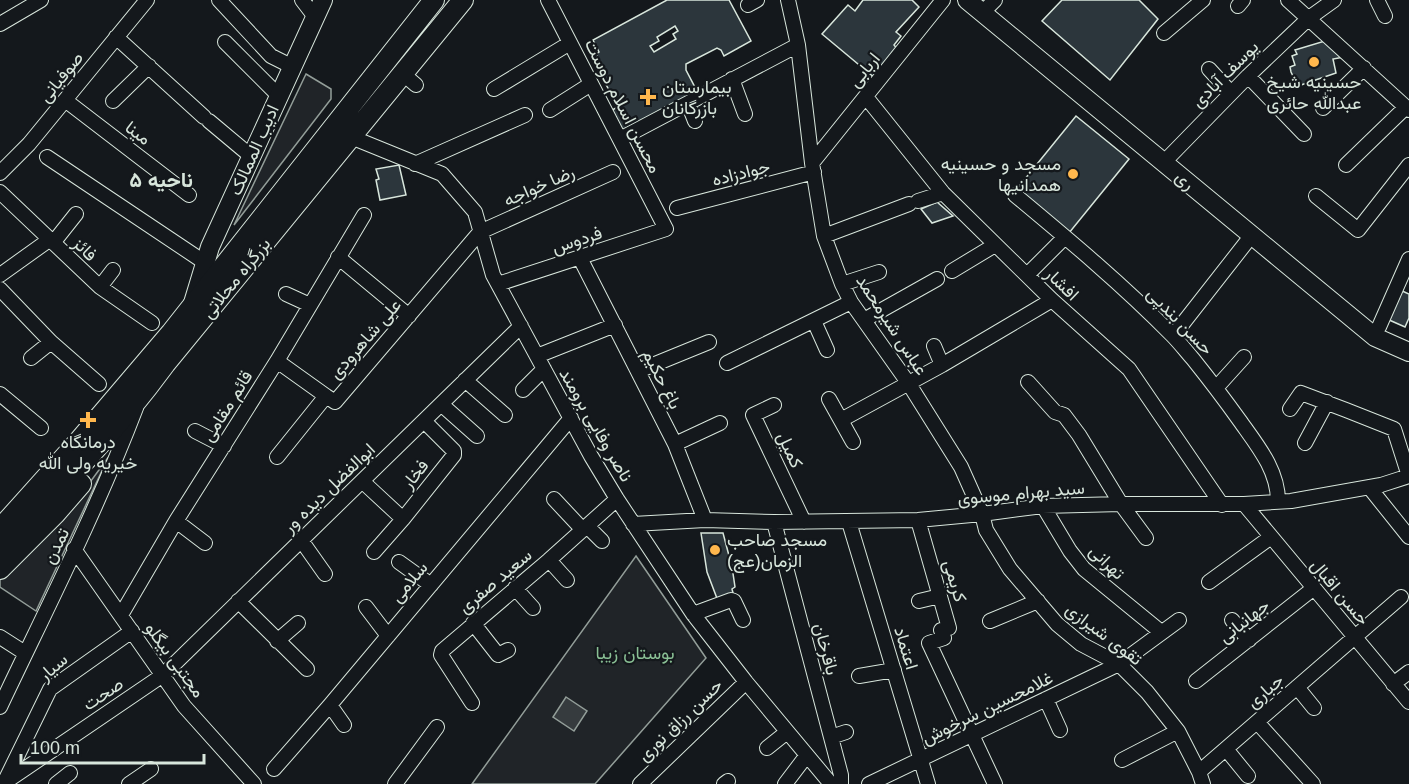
<svg xmlns="http://www.w3.org/2000/svg" width="1409" height="784" viewBox="0 0 1409 784" font-family="Helvetica,Vazirmatn,sans-serif">
	<style>
		.green { fill: #202428; stroke: #939e99; stroke-width: 1.5 }
		.water { fill: #363b3e; stroke: #939e99; stroke-width: 1.5 }
		.building { fill: #2c363c; stroke: #d8e6dc; stroke-width: 1.5; fill-rule: evenodd }
		.lines { fill: none; stroke-linecap: round; stroke-linejoin: round }
		.minor-casing { stroke: #d8e6dc; stroke-width: 16 }
		.major-casing { stroke: #d8e6dc; stroke-width: 20 }
		.highway-casing { stroke: #d8e6dc; stroke-width: 22 }
		.minor { stroke: #14181c; stroke-width: 14 }
		.major { stroke: #14181c; stroke-width: 18 }
		.highway { stroke: #14181c; stroke-width: 20 }
		.poi-dot { fill: #ffb74d; stroke: #14181c; stroke-width: 2 }
		.labels { text-anchor: middle; dominant-baseline: central; stroke-width: 4.5; stroke-linejoin: round; paint-order: stroke }
		.street-label { font-size: 18px; fill: #d8e6dc; stroke: #14181c }
		.poi-label { font-size: 18px; fill: #d8e6dc; stroke: #14181c }
		.park-label { font-size: 18px; fill: #8ac095; stroke: #14181c }
		.quarter-label { font-size: 21px; font-weight: bold; fill: #d8e6dc; stroke: #14181c }
	</style>
	<rect width="100%" height="100%" fill="#14181c"/>
	<path class="green" d="M306,74L331,89V99L234,225Z
		M118,444L107,460L36,611L0,587V580L77,500Z
		M636,556L706,658L595,784H472Z"/>
	<path class="water" d="M566,697L587,711L574,731L553,717Z"/>
	<path class="building" d="M667,0H729L751,41L724,56L721,50L717,48L686,64V70L698,93L624,133L612,110L618,107L595,64L600,62L596,54L599,52L593,40ZM675,26L678,31L673,34L676,39L654,52L650,46L659,41L657,37Z
		M863,0H912L919,7L896,32L901,36L894,45L899,51L876,79L822,34L848,5L855,11Z
		M1062,0H1139L1158,19L1110,80L1042,21Z
		M1328,40L1344,57L1333,59L1336,73L1298,86L1291,72L1290,67L1295,65L1292,56L1297,54L1295,50Z
		M1076,116L1129,159L1069,233L1016,190Z
		M399,165L406,195L380,200L376,180L379,179L376,169Z
		M937,202L953,216L932,223L921,209Z
		M1400,290L1409,294V318L1405,327L1387,319Z
		M701,533H723L732,567L735,587L732,589L734,597L718,601L707,572Z"/>
	<g class="lines">
		<defs>
			<path id="minor" d="M219,0L271,56L291,66
				M302,0L315,17
				M788,0L798,45L812,163L824,236L842,284L851,302L909,384L961,467L982,514L986,530L1010,569L1057,624L1081,644L1119,664L1147,692L1178,731L1199,772L1203,784
				M1288,0L1409,110
				M1377,0L1385,16
				M748,5L757,0
				M1238,6L1243,0
				M982,13L995,0
				M0,24L41,0
				M1164,33L1203,0
				M116,37L204,117
				M225,42L278,95
				M1209,69L1231,93
				M402,73L416,85
				M1248,76L1304,134
				M732,79L745,114
				M494,89L570,43
				M866,97L943,193L1052,300L1129,369L1222,505
				M65,100L189,195
				M113,101L149,66
				M688,103L695,121
				M1323,108L1364,68
				M550,110L591,84
				M209,121L252,157
				M351,137L442,174L475,212L493,275L591,456L617,499L693,614L746,682L831,784
				M620,139L798,45
				M47,157L204,262
				M1168,158L1248,76L1309,18L1334,0
				M812,163L943,0
				M415,164L525,115
				M1346,165L1406,107
				M0,173L29,144L147,0
				M0,192L100,287L152,323
				M1015,195C1069,240 1123,285 1172,335C1179,342 1186,351 1193,359C1209,379 1225,400 1240,421C1257,445 1278,470 1278,501
				M1316,196L1358,230L1409,165
				M918,201L943,193
				M677,208L814,172
				M824,236L909,204
				M53,243L76,214
				M338,257L409,316
				M580,258L675,444L705,520
				M952,271L995,245
				M0,275L49,240
				M1027,275L1065,237
				M498,284L666,229L548,0
				M842,284L879,272
				M100,287L113,270
				M0,289L51,342L99,384
				M286,294L310,305
				M864,320L937,279
				M814,321L827,350
				M1379,327L1409,259
				M1173,336L1252,235
				M934,346L942,365
				M537,356L615,325
				M31,358L51,342
				M277,361L326,396
				M727,363L851,302
				M638,371L709,342
				M465,380L505,415
				M1028,382L1055,412L1064,415L1079,435L1121,504L1146,538
				M1216,388L1244,357
				M523,390L544,369
				M0,394L41,428
				M829,399L853,442
				M441,404L477,436
				M774,405L753,415L804,522
				M1290,409L1301,393L1346,410L1394,429L1409,476
				M841,420L942,365L1052,300
				M195,431L224,446
				M1305,443L1327,402
				M675,444L720,423
				M277,457L326,396L335,402L480,232L613,172
				M362,481L403,519
				M1369,487L1409,537
				M554,499L583,530
				M1244,504L1409,702
				M1043,506L1070,551L1084,569L1161,632
				M918,520L949,628L941,630L944,638L929,643L995,784
				M176,521L205,543
				M774,522L841,775V784
				M849,522L928,784
				M633,524L705,520L774,522L918,520L982,514L1043,506L1121,504H1244L1291,501L1381,485L1409,476
				M587,526L602,541
				M301,540L325,574
				M74,549L184,706L254,784
				M374,552L403,519L454,455V451L424,421
				M549,560L567,580
				M399,562L431,585
				M1209,582L1271,537
				M515,588L533,608
				M238,601L307,669
				M919,601L940,596
				M366,607L388,636
				M693,614L731,600L734,601L743,620
				M121,615L176,521L277,361L364,215
				M1232,620L1249,640
				M990,621L1038,601
				M473,623L498,655L508,650
				M0,637L25,653
				M277,641L298,623
				M859,676L894,670
				M1196,681L1314,588
				M1393,684L1409,672
				M1297,687L1314,708
				M1046,699L1060,730
				M472,703L441,655L442,651L549,560L617,499
				M330,705L344,725
				M0,707C47,608 97,510 136,408
				M1257,722L1313,784
				M831,737L846,732
				M767,748L787,732
				M1226,749L1248,776
				M1122,760L1178,731
				M274,769L330,705L571,418
				M1199,772L1401,597
				M5,781L50,689L132,631
				M4,783L163,675L521,326
				M56,784L70,773
				M129,784L151,769
				M395,784L437,727
				M640,784L746,682
				M724,784L728,781
				M785,784L807,755
				M869,784L1119,664L1179,620"/>
			<path id="major" d="M967,0L1375,337L1409,352
				M193,303L210,247L323,0"/>
			<path id="highway" d="M0,529L79,441L171,333L434,0
				M0,548C59,490 116,431 165,364L463,0
				M0,569L55,514L81,484"/>
		</defs>
		<use href="#minor" class="minor-casing"/>
		<use href="#major" class="major-casing"/>
		<use href="#highway" class="highway-casing"/>
		<use href="#minor" class="minor"/>
		<use href="#major" class="major"/>
		<use href="#highway" class="highway"/>
	</g>
	<g class="poi-dot">
		<circle cx="1314" cy="62" r="6"/>
		<path d="M645 88h6v6h6v6h-6v6h-6v-6h-6v-6h6z"/>
		<circle cx="1073" cy="174" r="6"/>
		<path d="M85 411h6v6h6v6h-6v6h-6v-6h-6v-6h6z"/>
		<circle cx="715" cy="550" r="6"/>
	</g>
	<g class="labels">
		<g class="street-label">
			<text transform="translate(864 70) rotate(-51)">اربابی</text>
			<text transform="translate(1225 74) rotate(-45)">یوسف آبادی</text>
			<text transform="translate(61 77) rotate(-51)">صوفیانی</text>
			<text transform="translate(623 106) rotate(63)">محسن اسلام دوست</text>
			<text transform="translate(138 133) rotate(37)">مینا</text>
			<text transform="translate(254 150) rotate(-66)">ادیب الممالک</text>
			<text transform="translate(741 173) rotate(-14)">جوادزاده</text>
			<text transform="translate(1185 180) rotate(40)">ری</text>
			<text transform="translate(539 186) rotate(-24)">رضا خواجه</text>
			<text transform="translate(577 240) rotate(-18)">فردوس</text>
			<text transform="translate(85 249) rotate(44)">فائز</text>
			<text transform="translate(236 278) rotate(-51)">بزرگراه محلاتی</text>
			<text transform="translate(1062 284) rotate(44)">افشار</text>
			<text transform="translate(1180 321) rotate(46)">حسن بندپی</text>
			<text transform="translate(892 325) rotate(57)">عباس شیرمحمد</text>
			<text transform="translate(365 339) rotate(-49)">علی شاهرودی</text>
			<text transform="translate(662 379) rotate(63)">باغ حکیم</text>
			<text transform="translate(227 406) rotate(-58)">قائم مقامی</text>
			<text transform="translate(596 425) rotate(60)">ناصر وفایی برومند</text>
			<text transform="translate(790 450) rotate(65)">کمیل</text>
			<text transform="translate(415 474) rotate(-51)">فخار</text>
			<text transform="translate(329 488) rotate(-44)">ابوالفضل دیده ور</text>
			<text transform="translate(1021 493) rotate(-5)">سید بهرام موسوی</text>
			<text transform="translate(56 546) rotate(-64)">تمدن</text>
			<text transform="translate(1107 562) rotate(44)">تهرانی</text>
			<text transform="translate(495 581) rotate(-40)">سعید صفری</text>
			<text transform="translate(955 581) rotate(74)">کریمی</text>
			<text transform="translate(409 582) rotate(-50)">سلامی</text>
			<text transform="translate(1340 592) rotate(50)">حسن اقبال</text>
			<text transform="translate(1244 621) rotate(-38)">جهانبانی</text>
			<text transform="translate(1104 634) rotate(37)">تقوی شیرازی</text>
			<text transform="translate(906 648) rotate(73)">اعتماد</text>
			<text transform="translate(826 649) rotate(75)">باقرخان</text>
			<text transform="translate(175 660) rotate(54)">مجتبی بیگلو</text>
			<text transform="translate(53 667) rotate(-41)">سیار</text>
			<text transform="translate(1265 691) rotate(-41)">جباری</text>
			<text transform="translate(103 694) rotate(-34)">صحت</text>
			<text transform="translate(987 708) rotate(-26)">غلامحسین سرخوش</text>
			<text transform="translate(680 720) rotate(-44)">حسن رزاق نوری</text>
		</g>
		<g class="poi-label">
			<text x="1314" y="82">حسینیه شیخ<tspan x="1314" dy="21">عبدالله حائری</tspan></text>
			<text x="662" y="87" text-anchor="start">بیمارستان<tspan x="662" dy="21">بازرگانان</tspan></text>
			<text x="1061" y="164" text-anchor="end">مسجد و حسینیه<tspan x="1061" dy="21">همدانیها</tspan></text>
			<text x="88" y="442">درمانگاه<tspan x="88" dy="21">خیریه ولی الله</tspan></text>
			<text x="727" y="540" text-anchor="start">مسجد صاحب<tspan x="727" dy="21">الزمان(عج)</tspan></text>
		</g>
		<g class="park-label">
			<text x="635" y="653">بوستان زیبا</text>
		</g>
		<g class="quarter-label">
			<text x="161" y="179">ناحیه ۵</text>
		</g>
	</g>
	<path d="M21 754v9h183v-9" fill="none" stroke="#d8e6dc" stroke-width="3"/>
	<text x="30" y="754" font-size="18" fill="#d8e6dc" stroke="#14181c" stroke-width="4.5" paint-order="stroke">100 m</text>
</svg>
